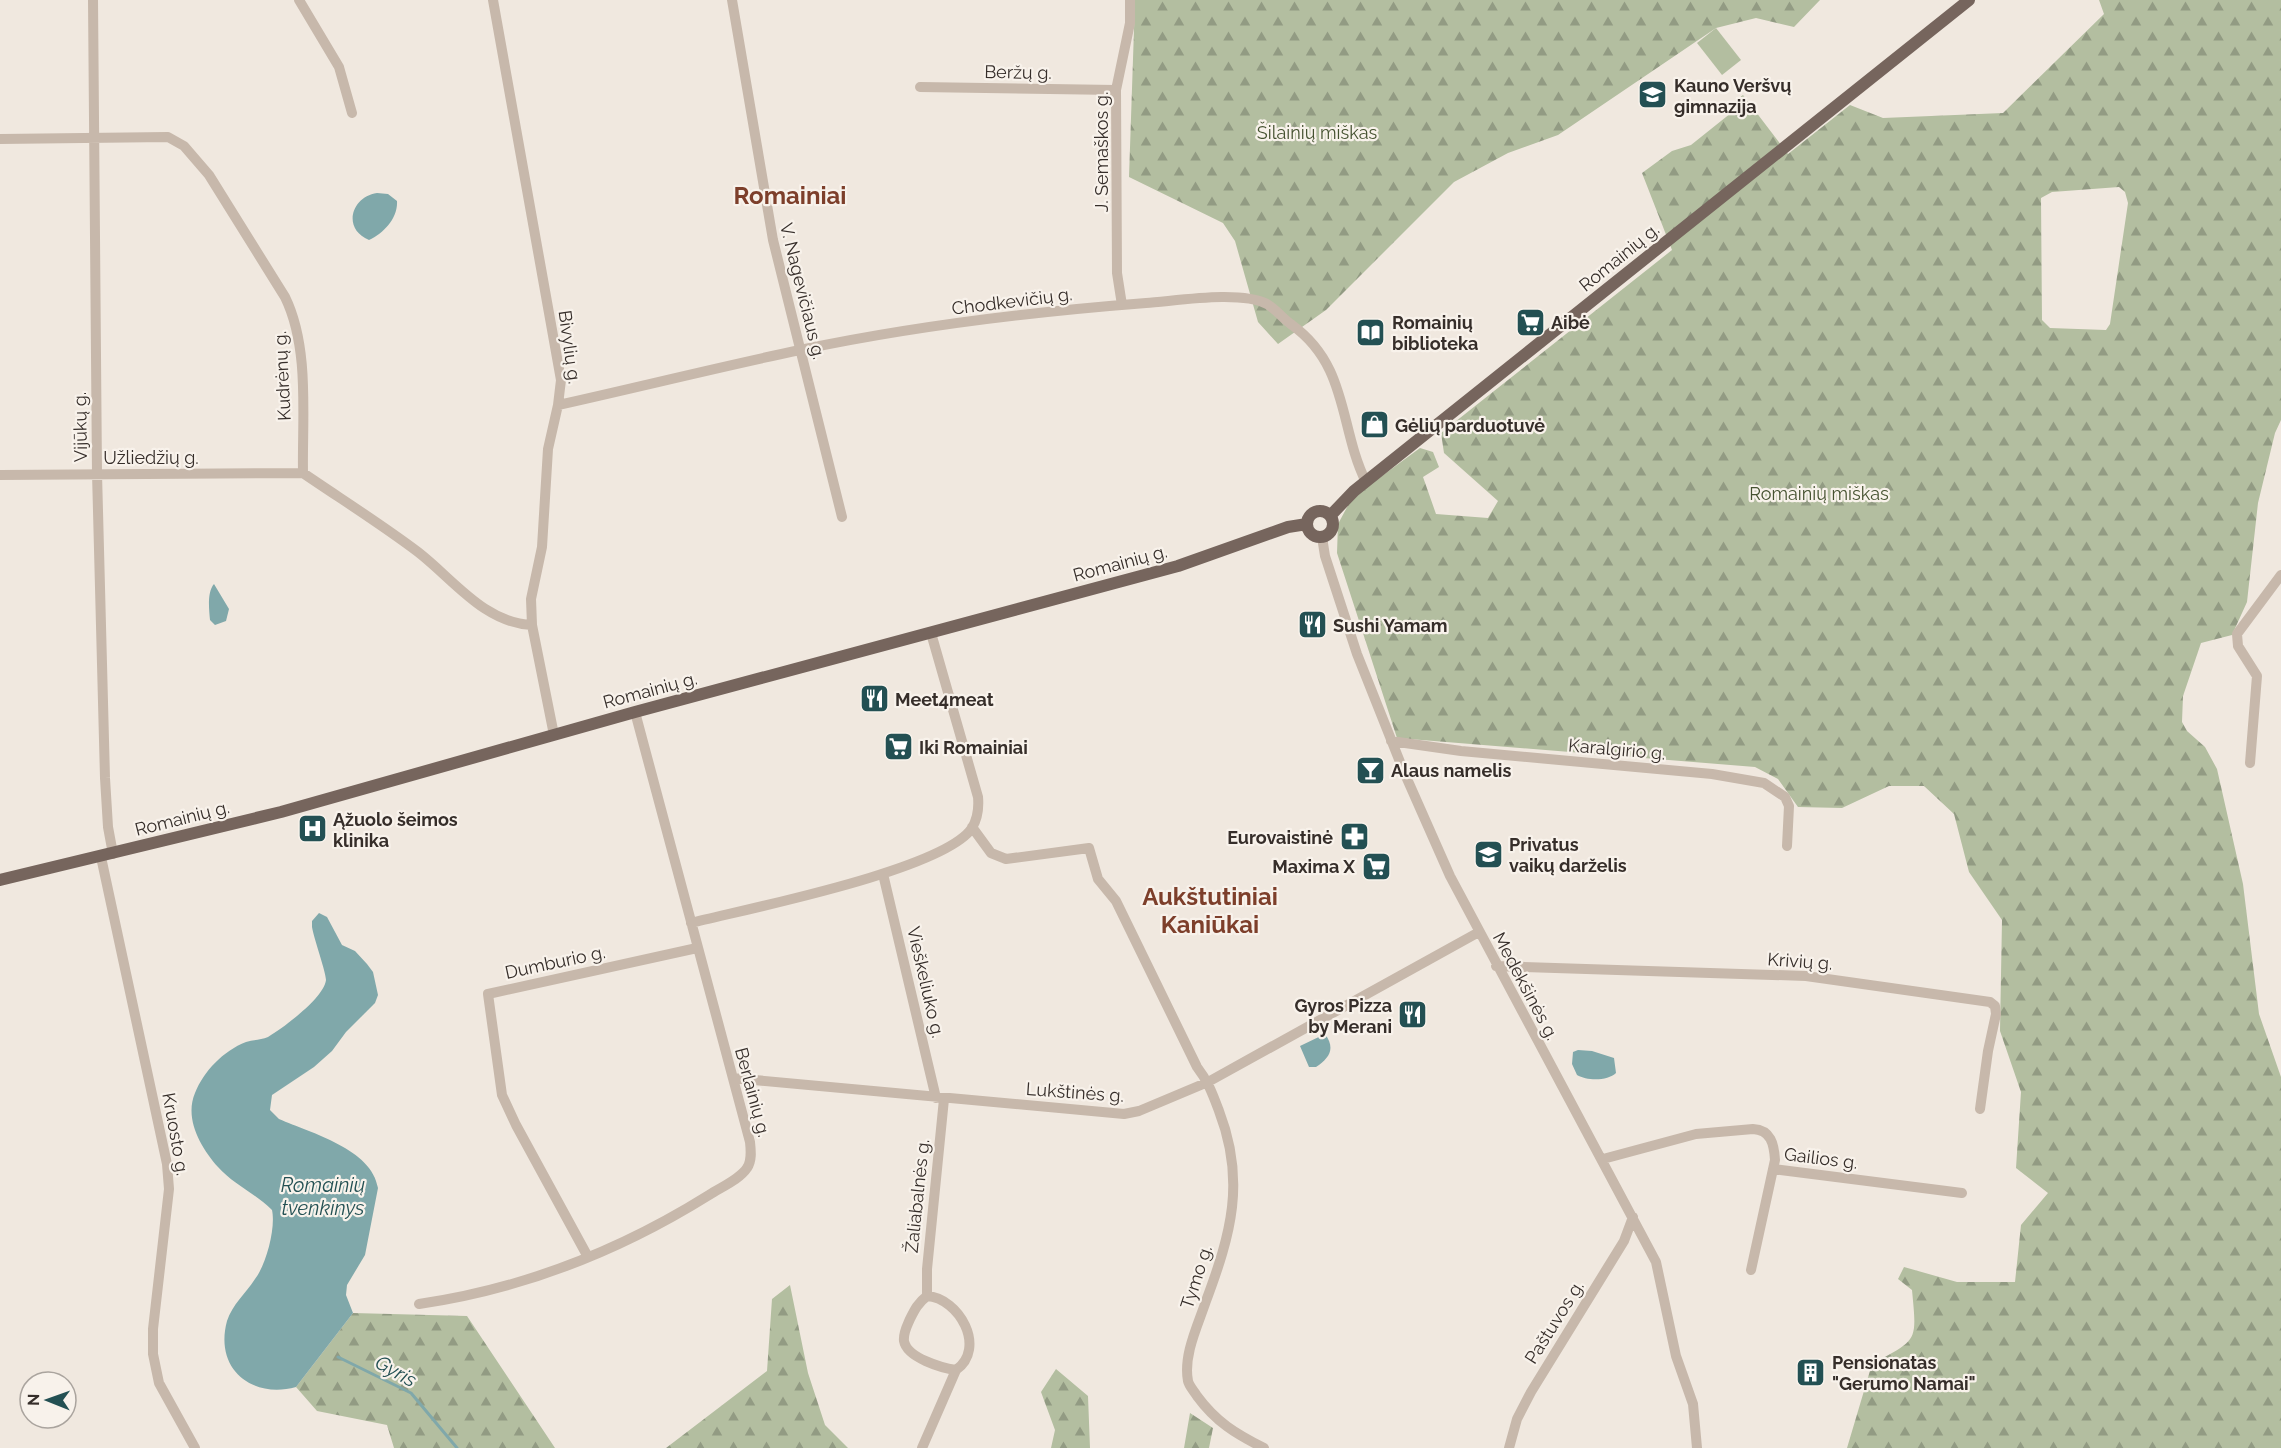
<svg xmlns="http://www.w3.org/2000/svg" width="2281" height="1448" viewBox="0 0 2281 1448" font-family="Raleway,sans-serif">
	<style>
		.forest { fill: url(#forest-firs); fill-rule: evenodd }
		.garden { fill: #b3bea0 }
		.water { fill: #80a8aa }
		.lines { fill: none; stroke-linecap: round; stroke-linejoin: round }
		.stream { stroke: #80a8aa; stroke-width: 3 }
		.minor { stroke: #c7b8ab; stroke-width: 10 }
		.major { stroke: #76655d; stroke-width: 12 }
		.labels { text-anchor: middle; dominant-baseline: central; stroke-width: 4.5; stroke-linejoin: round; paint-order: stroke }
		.street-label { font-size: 18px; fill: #362e2a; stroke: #f8f2eb }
		.poi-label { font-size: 18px; font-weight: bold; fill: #362e2a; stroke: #f8f2eb; text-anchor: start }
		.park-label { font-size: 18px; fill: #455230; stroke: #f8f2eb }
		.water-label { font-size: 20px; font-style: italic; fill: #235053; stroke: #f8f2eb }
		.district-label { font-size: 24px; font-weight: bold; fill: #7d3f2b; stroke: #f8f2eb }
	</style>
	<defs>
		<pattern id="forest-firs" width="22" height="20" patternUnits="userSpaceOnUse" patternTransform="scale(1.5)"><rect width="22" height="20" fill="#b3bea0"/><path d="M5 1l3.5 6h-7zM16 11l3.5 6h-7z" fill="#929b83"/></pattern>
	</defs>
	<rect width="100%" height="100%" fill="#f0e8df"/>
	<path class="forest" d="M1135,0H1820L1794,27L1756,18L1716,28L1558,135L1508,153L1454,182L1326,310L1278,344L1258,322L1235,241L1223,223L1129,177Z
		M2099,0H2281V420L2275,433L2258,503L2247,602L2232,635L2201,643L2183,696L2182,722L2187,731L2205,747L2217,769L2243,884L2259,1014L2281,1077V1448H1847L1872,1364C1918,1339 1917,1343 1912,1290L1898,1279L1904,1267L1957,1282H2015L2021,1225L2048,1193L2016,1168L2021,1092L2000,1031L2002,920L1969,872L1954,814L1924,786H1889L1842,808L1798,807L1778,779L1755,767L1397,738L1337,553L1338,524L1352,498L1420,448L1433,452L1439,467L1423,477L1436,514L1488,518L1498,501L1444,453L1441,433L1672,250L1642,173L1672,151L1691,145L1731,113L1734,102L1743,95L1788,154L1850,105L1883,118L2003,113L2104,14ZM2119,187L2125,192L2128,203L2110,324L2106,330L2050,328L2042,320L2041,198L2052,192Z
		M790,1285L808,1373L825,1425L848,1448H666L767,1371L772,1299Z
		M353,1313L467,1316L555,1448H394L387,1425L317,1411L296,1387Z
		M1056,1369L1088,1396L1090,1448H1051L1055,1430L1041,1392Z
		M1190,1413L1213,1428L1209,1448H1184Z"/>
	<path class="garden" d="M1716,28L1741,60L1722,75L1697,43Z"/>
	<path class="water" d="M377,193L388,194L397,201C398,218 384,233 369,240C342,229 351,197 377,193Z
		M214,584L229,609L226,621L215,625L210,620C209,609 207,592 214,584Z
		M319,913L327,917L342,945L355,951L367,964L373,972L378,995L375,1003L346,1032L332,1051L314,1067L272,1095L270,1110L279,1119C311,1133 372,1149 378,1188L365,1255L347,1285L346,1295L353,1313L296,1387C252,1399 214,1369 227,1321C232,1305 246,1293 255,1279C266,1265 276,1228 272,1210C256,1194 233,1184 218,1167C201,1148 184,1119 195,1093C204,1071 223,1051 246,1042C253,1040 261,1040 268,1037C283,1028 324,998 326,980C326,972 314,939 312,927V921Z
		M1325,1034C1336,1049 1329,1058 1316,1067H1309L1300,1046Z
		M1578,1050L1592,1051L1614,1058L1616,1073C1608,1081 1587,1081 1577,1075L1572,1064L1573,1052Z"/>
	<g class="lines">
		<path class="stream" d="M338,1357L411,1393L457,1448"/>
		<path class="minor" d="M93,0L97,473L105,778L108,827L113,854
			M299,0L339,67L352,113
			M493,0L561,380L558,405L548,449L542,547L531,599L532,625L554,735
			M732,0L773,240L842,517
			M920,87L1116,90
			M0,139L168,137L184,146L209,175L285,297C310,348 302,418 303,473C341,499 381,524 418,552C453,579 484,623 532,625
			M1122,305L1117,273L1116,90L1130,23V0
			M558,405C639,387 719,367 800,350C914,326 1030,312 1146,303C1176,301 1240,290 1267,304C1276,309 1283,319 1292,325C1349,366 1339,428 1366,482
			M0,475L303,473
			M1322,537L1325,556L1357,654L1404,772L1450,876L1656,1262L1676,1356L1693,1404L1697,1448
			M1391,741L1461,751L1712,774L1764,783L1785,797L1789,806L1787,846
			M2250,763L2257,676L2238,646L2237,634L2281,575
			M972,827L991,853L1006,859L1089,848L1098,879L1116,901L1197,1067C1208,1081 1213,1095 1219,1111C1246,1181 1231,1234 1206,1301C1198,1325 1183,1355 1188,1381C1189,1386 1194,1391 1197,1396C1216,1422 1236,1434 1264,1448
			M101,857L167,1164L169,1189L153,1329V1354L159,1383L195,1448
			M883,874L936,1098
			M691,923C746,909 944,870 972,828C978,818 979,808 978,797L931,633
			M1496,966L1806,976L1990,1002L1995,1006L1996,1014L1988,1051L1980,1109
			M733,1078L1124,1114L1139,1111L1208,1082L1479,932
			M1603,1159L1696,1134L1753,1129C1771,1130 1774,1144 1775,1160L1751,1270
			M1773,1169L1962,1193
			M588,1257L516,1125L502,1095L488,994L697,948
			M927,1296C959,1298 987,1348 956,1370C942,1368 907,1358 904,1341C903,1333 907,1326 910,1319C915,1309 918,1303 927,1296V1269L944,1099
			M419,1304C522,1289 621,1250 709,1195C721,1187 739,1180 747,1168C752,1161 751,1151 750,1142L635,712
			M922,1448L956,1370
			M1509,1448L1517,1419L1531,1392L1624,1241L1633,1217"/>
		<path class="major" d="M1307 524a13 13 0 1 1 26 0a13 13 0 1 1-26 0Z
			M1330,516L1354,491L1969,0
			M0,880L281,812L635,712L1178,566L1288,527L1307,524"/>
	</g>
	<defs>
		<symbol id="school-square" viewBox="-11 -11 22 22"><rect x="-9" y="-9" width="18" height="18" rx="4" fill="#235053" stroke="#f8f2eb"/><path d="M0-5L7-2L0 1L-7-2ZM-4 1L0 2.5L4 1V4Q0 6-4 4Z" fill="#fff"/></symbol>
		<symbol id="supermarket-square" viewBox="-11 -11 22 22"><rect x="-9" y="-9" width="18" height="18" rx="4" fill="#235053" stroke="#f8f2eb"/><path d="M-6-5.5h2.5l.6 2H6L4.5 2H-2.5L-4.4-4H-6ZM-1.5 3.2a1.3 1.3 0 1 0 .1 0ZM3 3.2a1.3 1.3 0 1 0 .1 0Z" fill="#fff"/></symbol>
		<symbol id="library-square" viewBox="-11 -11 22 22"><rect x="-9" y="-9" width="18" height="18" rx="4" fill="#235053" stroke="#f8f2eb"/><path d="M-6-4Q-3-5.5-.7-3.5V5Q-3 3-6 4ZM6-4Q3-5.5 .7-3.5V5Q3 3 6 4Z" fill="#fff"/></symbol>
		<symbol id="shop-square" viewBox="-11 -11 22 22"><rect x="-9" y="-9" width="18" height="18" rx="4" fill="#235053" stroke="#f8f2eb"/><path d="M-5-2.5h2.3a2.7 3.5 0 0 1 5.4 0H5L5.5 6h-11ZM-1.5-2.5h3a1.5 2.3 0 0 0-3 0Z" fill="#fff"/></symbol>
		<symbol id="restaurant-square" viewBox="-11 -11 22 22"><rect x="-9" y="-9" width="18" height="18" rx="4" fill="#235053" stroke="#f8f2eb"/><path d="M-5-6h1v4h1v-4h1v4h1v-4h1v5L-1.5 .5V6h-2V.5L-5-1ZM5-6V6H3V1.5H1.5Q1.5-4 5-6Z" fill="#fff"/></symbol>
		<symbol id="bar-square" viewBox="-11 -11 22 22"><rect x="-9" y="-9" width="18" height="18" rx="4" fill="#235053" stroke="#f8f2eb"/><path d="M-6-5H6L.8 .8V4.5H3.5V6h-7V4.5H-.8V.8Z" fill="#fff"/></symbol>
		<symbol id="hospital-square" viewBox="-11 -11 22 22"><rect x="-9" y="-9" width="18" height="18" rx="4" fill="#235053" stroke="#f8f2eb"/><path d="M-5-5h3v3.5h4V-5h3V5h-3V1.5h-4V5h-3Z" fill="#fff"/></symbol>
		<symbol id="pharmacy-square" viewBox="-11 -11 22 22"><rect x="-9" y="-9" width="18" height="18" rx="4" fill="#235053" stroke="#f8f2eb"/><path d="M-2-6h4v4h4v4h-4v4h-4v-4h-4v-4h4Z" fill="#fff"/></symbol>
		<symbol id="building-square" viewBox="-11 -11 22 22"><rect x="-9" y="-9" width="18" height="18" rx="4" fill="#235053" stroke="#f8f2eb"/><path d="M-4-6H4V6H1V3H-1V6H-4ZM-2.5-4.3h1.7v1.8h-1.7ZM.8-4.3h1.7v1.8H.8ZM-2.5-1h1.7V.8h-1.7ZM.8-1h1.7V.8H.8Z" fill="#fff"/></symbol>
	</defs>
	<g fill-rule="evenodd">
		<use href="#school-square" x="1636" y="78" width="33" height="33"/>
		<use href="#supermarket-square" x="1514" y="306" width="33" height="33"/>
		<use href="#library-square" x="1354" y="316" width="33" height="33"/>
		<use href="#shop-square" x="1358" y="408" width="33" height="33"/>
		<use href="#restaurant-square" x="1296" y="608" width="33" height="33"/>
		<use href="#restaurant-square" x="858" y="682" width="33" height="33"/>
		<use href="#supermarket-square" x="882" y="730" width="33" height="33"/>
		<use href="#bar-square" x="1354" y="754" width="33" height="33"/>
		<use href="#hospital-square" x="296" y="812" width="33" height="33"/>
		<use href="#pharmacy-square" x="1338" y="820" width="33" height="33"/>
		<use href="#school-square" x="1472" y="838" width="33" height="33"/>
		<use href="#supermarket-square" x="1360" y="850" width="33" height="33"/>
		<use href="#restaurant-square" x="1396" y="998" width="33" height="33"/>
		<use href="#building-square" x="1794" y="1356" width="33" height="33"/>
	</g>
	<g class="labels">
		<g class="street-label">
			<text transform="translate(1018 72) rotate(1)">Beržų g.</text>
			<text transform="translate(1101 152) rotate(-90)">J. Semaškos g.</text>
			<text transform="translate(1619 257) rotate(-39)">Romainių g.</text>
			<text transform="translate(803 291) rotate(76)">V. Nagevičiaus g.</text>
			<text transform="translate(1012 301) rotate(-7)">Chodkevičių g.</text>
			<text transform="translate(570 347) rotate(82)">Bivylių g.</text>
			<text transform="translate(282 376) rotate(-93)">Kudrėnų g.</text>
			<text transform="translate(80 427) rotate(-91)">Vijūkų g.</text>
			<text x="151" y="457">Užliedžių g.</text>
			<text transform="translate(1120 563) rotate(-15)">Romainių g.</text>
			<text transform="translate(650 690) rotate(-15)">Romainių g.</text>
			<text transform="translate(1617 749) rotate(5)">Karalgirio g.</text>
			<text transform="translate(182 818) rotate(-14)">Romainių g.</text>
			<text transform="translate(1800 961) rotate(4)">Krivių g.</text>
			<text transform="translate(555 962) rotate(-12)">Dumburio g.</text>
			<text transform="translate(926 982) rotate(77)">Vieškeliuko g.</text>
			<text transform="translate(1526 986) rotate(62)">Medekšinės g.</text>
			<text transform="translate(753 1092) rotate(75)">Berlainių g.</text>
			<text transform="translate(1075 1092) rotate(4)">Lukštinės g.</text>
			<text transform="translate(176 1134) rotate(80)">Kruosto g.</text>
			<text transform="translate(1821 1158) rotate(7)">Gailios g.</text>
			<text transform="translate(917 1196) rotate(-84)">Žaliabalnės g.</text>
			<text transform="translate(1196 1277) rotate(-72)">Tymo g.</text>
			<text transform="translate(1554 1322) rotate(-58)">Paštuvos g.</text>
		</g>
		<g class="poi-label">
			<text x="1674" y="85">Kauno Veršvų<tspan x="1674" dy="21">gimnazija</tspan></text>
			<text x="1392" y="322">Romainių<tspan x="1392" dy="21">biblioteka</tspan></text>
			<text x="1551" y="322">Aibė</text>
			<text x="1395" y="425">Gėlių parduotuvė</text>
			<text x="1333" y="625">Sushi Yamam</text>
			<text x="895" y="699">Meet4meat</text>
			<text x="919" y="747">Iki Romainiai</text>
			<text x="1391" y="770">Alaus namelis</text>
			<text x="333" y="819">Ąžuolo šeimos<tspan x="333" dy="21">klinika</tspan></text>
			<text x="1333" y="837" text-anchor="end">Eurovaistinė</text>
			<text x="1509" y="844">Privatus<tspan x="1509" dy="21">vaikų darželis</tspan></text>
			<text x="1355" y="866" text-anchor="end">Maxima X</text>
			<text x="1392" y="1005" text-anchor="end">Gyros Pizza<tspan x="1392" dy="21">by Merani</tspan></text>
			<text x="1832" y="1362">Pensionatas<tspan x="1832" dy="21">"Gerumo Namai"</tspan></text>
		</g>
		<g class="park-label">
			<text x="1317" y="132">Šilainių miškas</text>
			<text x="1819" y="493">Romainių miškas</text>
		</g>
		<g class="water-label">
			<text x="323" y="1185">Romainių<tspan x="323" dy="23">tvenkinys</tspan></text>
			<text transform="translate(396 1371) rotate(29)">Gyris</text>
		</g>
		<g class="district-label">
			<text x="790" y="195">Romainiai</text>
			<text x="1210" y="896">Aukštutiniai<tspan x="1210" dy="28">Kaniūkai</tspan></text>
		</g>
	</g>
	<g transform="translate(48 1400) rotate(271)"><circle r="28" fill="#f8f2eb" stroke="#aaa49e" stroke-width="1.5"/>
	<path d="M0-4.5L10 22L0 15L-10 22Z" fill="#235053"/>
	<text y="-9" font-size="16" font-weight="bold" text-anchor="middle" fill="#362e2a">N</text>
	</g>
</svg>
